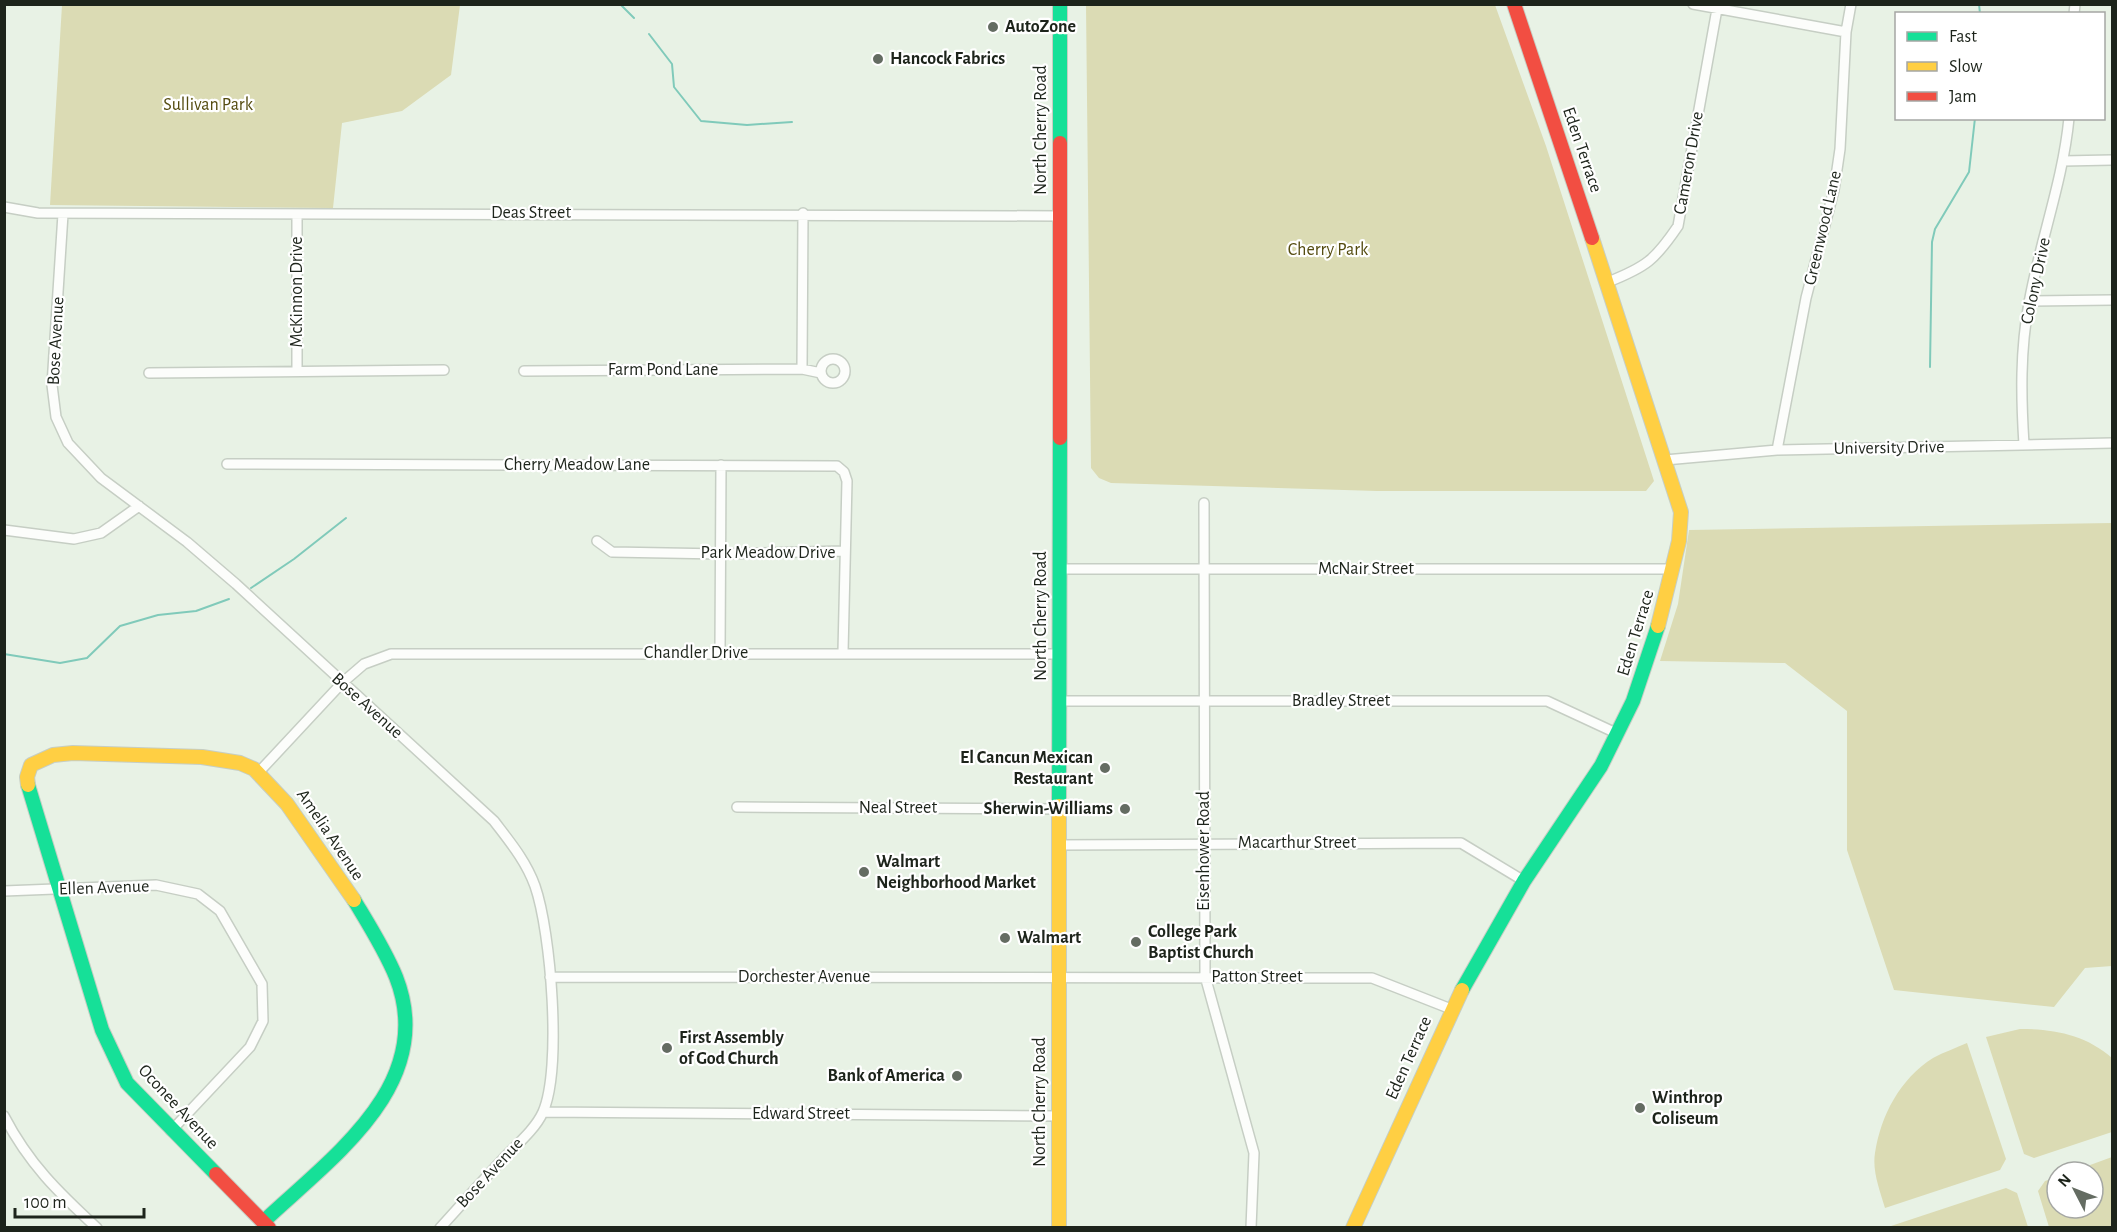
<svg xmlns="http://www.w3.org/2000/svg" width="2117" height="1232" viewBox="0 0 2117 1232" font-family="'Alegreya Sans',sans-serif">
	<style>
		.green { fill: #dbdbb4 }
		.lines { fill: none; stroke-linecap: round; stroke-linejoin: round }
		.stream { stroke: #80caba; stroke-width: 2 }
		.street-casing { stroke: #c6cec4; stroke-width: 12 }
		.fast-casing { stroke: #c6cec4; stroke-width: 16 }
		.slow-casing { stroke: #c6cec4; stroke-width: 16 }
		.jam-casing { stroke: #c6cec4; stroke-width: 16 }
		.street { stroke: #fcfdfb; stroke-width: 9 }
		.fast { stroke: #16e098; stroke-width: 14 }
		.slow { stroke: #ffcf43; stroke-width: 14 }
		.jam { stroke: #f24e42; stroke-width: 14 }
		.poi-dot { fill: #646c62; stroke: #fff; stroke-width: 2 }
		.labels { text-anchor: middle; dominant-baseline: central; stroke-width: 4.5; stroke-linejoin: round; paint-order: stroke }
		.poi-label { font-size: 18px; font-weight: bold; fill: #1d241b; stroke: #fff; text-anchor: start }
		.park-label { font-size: 18px; fill: #544b0f; stroke: #fff }
		.street-label { font-size: 18px; fill: #1d241b; stroke: #fff }
	</style>
	<rect width="100%" height="100%" fill="#e8f2e5"/>
	<path class="green" d="M62,5V4L460,5L451,75L402,111L342,123L333,208L50,205Z
		M1086,5H1495L1546,146L1654,481L1646,491H1377L1111,483L1099,478L1091,468Z
		M2112,523V966L2085,968L2054,1007L1894,990L1847,850V711L1785,663L1660,661L1678,604L1689,530Z
		M2020,1029C2054,1029 2086,1035 2112,1058V1132L2034,1158L2024,1154L1986,1037Z
		M1967,1043L2006,1159L2000,1170L1885,1208C1880,1191 1872,1171 1875,1153C1881,1115 1900,1079 1933,1058C1944,1052 1956,1048 1967,1043Z
		M2112,1157V1227H2049L2038,1191L2045,1181L2057,1177V1208H2093V1172H2071Z
		M2006,1188L2017,1193L2028,1227L1891,1226Z"/>
	<g class="lines">
		<path class="stream" d="M620,4L634,18
			M1979,4L1980,14
			M649,34L672,64L674,87L701,121L747,125L792,122
			M1930,367L1932,242L1935,229L1969,172L1975,118
			M251,588L294,559L346,518
			M4,654L60,663L87,658L120,626L158,615L196,611L229,599"/>
		<defs>
			<path id="street" d="M1693,4L1846,32
				M2074,14L2075,4
				M2063,161L2112,160
				M4,207L38,213L1059,216
				M63,214L52,385L56,417L68,443L101,478L187,542L236,584L494,821C510,842 526,861 535,886C551,932 562,1068 543,1112C535,1130 515,1146 502,1160C481,1182 461,1205 440,1228
				M1608,282C1646,267 1655,260 1678,226L1717,9
				M2029,301L2112,300
				M821 371a12 12 0 1 1 24 0a12 12 0 1 1-24 0Z
				M802,369L803,213
				M297,370V214
				M524,371L802,369L821,373
				M149,373L444,370
				M2024,445C2021,397 2020,350 2029,303C2040,241 2063,181 2069,118
				M1777,450L1806,298L1834,190L1840,149L1846,32L1851,4
				M1665,460L1777,450L2112,443
				M227,464L837,466L844,472L847,481L843,652
				M1204,503L1205,976L1254,1153L1251,1228
				M4,530L74,539L101,533L139,506
				M597,541L612,552L721,554L844,551
				M1058,569H1673
				M720,653L721,465
				M1059,701H1547L1616,733
				M259,772L342,683L364,664L391,654H1058
				M737,807L1058,809
				M1058,845L1461,843L1524,881
				M4,891L156,885L198,894L220,911L262,984L263,1021L250,1047L171,1131
				M550,977L1372,978L1451,1009
				M543,1112L1059,1116
				M4,1116C29,1164 58,1192 97,1228"/>
			<path id="fast" d="M1060,143V4
				M28,785L102,1030L127,1083L216,1174
				M1059,806L1060,438
				M1462,990L1524,881L1601,766L1633,701L1658,626
				M264,1221C332,1157 438,1084 396,977C385,950 369,925 354,900"/>
			<path id="slow" d="M1592,238L1681,512L1679,541L1658,626
				M28,785L27,777L31,765L53,755L73,753L202,757L240,763L254,769L287,804L354,900
				M1059,1228V806
				M1353,1228L1462,990"/>
			<path id="jam" d="M1514,4L1592,238
				M1060,438V143
				M216,1174L269,1228"/>
		</defs>
		<use href="#street" class="street-casing"/>
		<use href="#fast" class="fast-casing"/>
		<use href="#slow" class="slow-casing"/>
		<use href="#jam" class="jam-casing"/>
		<use href="#street" class="street"/>
		<use href="#fast" class="fast"/>
		<use href="#slow" class="slow"/>
		<use href="#jam" class="jam"/>
	</g>
	<g class="poi-dot">
		<circle cx="993" cy="27" r="6"/>
		<circle cx="878" cy="59" r="6"/>
		<circle cx="1105" cy="768" r="6"/>
		<circle cx="1125" cy="809" r="6"/>
		<circle cx="864" cy="872" r="6"/>
		<circle cx="1005" cy="938" r="6"/>
		<circle cx="1136" cy="942" r="6"/>
		<circle cx="667" cy="1048" r="6"/>
		<circle cx="957" cy="1076" r="6"/>
		<circle cx="1640" cy="1108" r="6"/>
	</g>
	<g class="labels">
		<g class="poi-label">
			<text x="1005" y="27">AutoZone</text>
			<text x="890" y="59">Hancock Fabrics</text>
			<text x="1093" y="758" text-anchor="end">El Cancun Mexican<tspan x="1093" dy="21">Restaurant</tspan></text>
			<text x="1113" y="809" text-anchor="end">Sherwin-Williams</text>
			<text x="876" y="862">Walmart<tspan x="876" dy="21">Neighborhood Market</tspan></text>
			<text x="1148" y="932">College Park<tspan x="1148" dy="21">Baptist Church</tspan></text>
			<text x="1017" y="938">Walmart</text>
			<text x="679" y="1038">First Assembly<tspan x="679" dy="21">of God Church</tspan></text>
			<text x="945" y="1076" text-anchor="end">Bank of America</text>
			<text x="1652" y="1098">Winthrop<tspan x="1652" dy="21">Coliseum</tspan></text>
		</g>
		<g class="park-label">
			<text x="208" y="105">Sullivan Park</text>
			<text x="1328" y="250">Cherry Park</text>
		</g>
		<g class="street-label">
			<text transform="translate(1041 130) rotate(-90)">North Cherry Road</text>
			<text transform="translate(1582 150) rotate(71)">Eden Terrace</text>
			<text transform="translate(1689 163) rotate(-80)">Cameron Drive</text>
			<text x="531" y="213">Deas Street</text>
			<text transform="translate(1823 228) rotate(-77)">Greenwood Lane</text>
			<text transform="translate(2036 281) rotate(-78)">Colony Drive</text>
			<text transform="translate(297 292) rotate(-90)">McKinnon Drive</text>
			<text transform="translate(56 341) rotate(-87)">Bose Avenue</text>
			<text x="663" y="370">Farm Pond Lane</text>
			<text transform="translate(1889 448) rotate(-1)">University Drive</text>
			<text x="577" y="465">Cherry Meadow Lane</text>
			<text x="768" y="553">Park Meadow Drive</text>
			<text x="1366" y="569">McNair Street</text>
			<text transform="translate(1041 616) rotate(-90)">North Cherry Road</text>
			<text transform="translate(1636 633) rotate(-73)">Eden Terrace</text>
			<text x="696" y="653">Chandler Drive</text>
			<text x="1341" y="701">Bradley Street</text>
			<text transform="translate(367 706) rotate(42)">Bose Avenue</text>
			<text x="898" y="808">Neal Street</text>
			<text transform="translate(330 835) rotate(56)">Amelia Avenue</text>
			<text x="1297" y="843">Macarthur Street</text>
			<text transform="translate(1204 851) rotate(-90)">Eisenhower Road</text>
			<text transform="translate(104 888) rotate(-2)">Ellen Avenue</text>
			<text x="804" y="977">Dorchester Avenue</text>
			<text x="1257" y="977">Patton Street</text>
			<text transform="translate(1409 1058) rotate(-66)">Eden Terrace</text>
			<text transform="translate(1040 1102) rotate(-90)">North Cherry Road</text>
			<text transform="translate(178 1107) rotate(47)">Oconee Avenue</text>
			<text x="801" y="1114">Edward Street</text>
			<text transform="translate(490 1173) rotate(-47)">Bose Avenue</text>
		</g>
	</g>
	<rect width="2117" height="1232" fill="none" stroke="#1d241b" stroke-width="12"/>
	<rect x="1895" y="12" width="210" height="108" fill="#ffffff" stroke="#a5a7a4" stroke-width="1.5"/>
	<rect x="1907" y="32" width="30" height="9" fill="#16e098" stroke="#a5a7a4" stroke-width="1.5"/>
	<text x="1949" y="42" font-size="18" fill="#1d241b">Fast</text>
	<rect x="1907" y="62" width="30" height="9" fill="#ffcf43" stroke="#a5a7a4" stroke-width="1.5"/>
	<text x="1949" y="72" font-size="18" fill="#1d241b">Slow</text>
	<rect x="1907" y="92" width="30" height="9" fill="#f24e42" stroke="#a5a7a4" stroke-width="1.5"/>
	<text x="1949" y="102" font-size="18" fill="#1d241b">Jam</text>
	<g transform="translate(2075 1190) rotate(312)"><circle r="28" fill="#ffffff" stroke="#a5a7a4" stroke-width="1.5"/>
	<path d="M0-4.5L10 22L0 15L-10 22Z" fill="#646c62"/>
	<text y="-9" font-size="16" font-weight="bold" text-anchor="middle" fill="#1d241b">N</text>
	</g>
	<path d="M15 1208v9h129v-9" fill="none" stroke="#1d241b" stroke-width="3"/>
	<text x="24" y="1208" font-size="18" fill="#1d241b" stroke="#ffffff" stroke-width="4.5" paint-order="stroke">100 m</text>
</svg>
